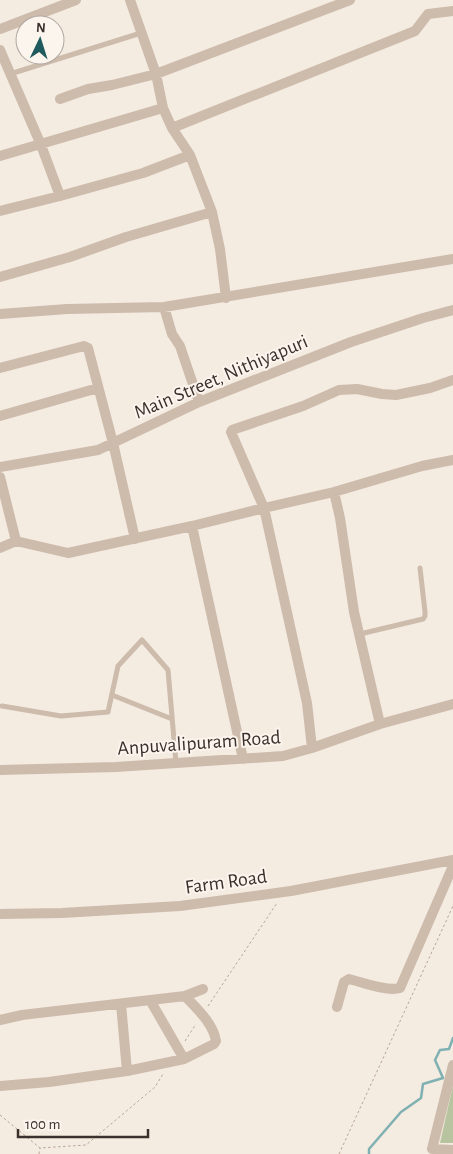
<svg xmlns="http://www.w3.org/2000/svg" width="453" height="1154" viewBox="0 0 453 1154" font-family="'Alegreya Sans',sans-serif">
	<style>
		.green { fill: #b8c4a0 }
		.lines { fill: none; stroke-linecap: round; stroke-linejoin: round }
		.stream { stroke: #7fb0b2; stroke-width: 2.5 }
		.path { stroke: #b9a596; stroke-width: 1; stroke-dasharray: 2.5 2.5; stroke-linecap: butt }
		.lane { stroke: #cdbbac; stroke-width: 5 }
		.street { stroke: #cdbbac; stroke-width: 10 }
		.labels { text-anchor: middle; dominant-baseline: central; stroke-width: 4; stroke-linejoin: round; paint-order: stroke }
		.street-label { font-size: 20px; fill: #3b302b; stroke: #fbf5ee }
	</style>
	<rect width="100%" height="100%" fill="#f4ebe1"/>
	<path class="green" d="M453,1085V1143H440Z"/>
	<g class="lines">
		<path class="stream" d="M369,1154V1149L401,1112L421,1098L423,1084L443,1078L435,1060L440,1050L449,1049L453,1038"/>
		<path class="path" d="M208,1006L277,903
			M185,1041L196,1024
			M0,1115L40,1148L86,1145L155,1087L163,1074
			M39,1154L40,1148
			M339,1154L453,906"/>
		<path class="lane" d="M10,74L141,33
			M360,634L423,619L425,616V612L420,568
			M112,695L172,719
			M2,706L61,716L108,712L118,666L142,640L168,670L176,763"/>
		<path class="street" d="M130,0L156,74L163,108L172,128L190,155L212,212L220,249L226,298
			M0,29L76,0
			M0,50L41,145L60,196
			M60,99L88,89L112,85L156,74L350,0
			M172,128L415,31L428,14L453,11
			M0,156L163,108
			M0,211L60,196L143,173L190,155
			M0,277L70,257L126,237L212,212
			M164,307L172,334L180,346L199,402
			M0,314L67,309L164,307L453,259
			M0,368L84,346L88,348L113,443L135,539
			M0,416L98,388
			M0,467L98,450L199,402L351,342L423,318L453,310
			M0,477L16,541
			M334,492L340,518L354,612L380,724
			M192,526L243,759
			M0,548L16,541L68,553L192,526L264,508L334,492L422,466L453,460
			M312,748L307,703L264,508L231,432L232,430L303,406L339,390L357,389L382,394L396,395L430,388L453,380
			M0,770L116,767L283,756L312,748L380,724L453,704
			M0,914L62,913L180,906L291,891L453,860
			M150,1000L184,1059L214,1044L216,1041C213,1023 197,1009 185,996
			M121,1004L127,1071L184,1059
			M337,1007L344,982L349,979C362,982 387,992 400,988L453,866
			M0,1020L22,1015L185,996L203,989
			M453,1065L432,1149L453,1150
			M0,1086L49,1082L127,1071"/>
	</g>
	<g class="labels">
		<g class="street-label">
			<text transform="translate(221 377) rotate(-23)">Main Street, Nithiyapuri</text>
			<text transform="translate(199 743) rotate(-4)">Anpuvalipuram Road</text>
			<text transform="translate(226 882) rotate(-8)">Farm Road</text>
		</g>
	</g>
	<g transform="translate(40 40) rotate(4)"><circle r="24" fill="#fbf5ee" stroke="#aea6a0"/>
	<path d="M0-4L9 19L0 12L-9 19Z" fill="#1f5a5e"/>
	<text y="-8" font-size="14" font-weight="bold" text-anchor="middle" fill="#3b302b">N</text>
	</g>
	<path d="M18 1129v8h130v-8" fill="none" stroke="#3b302b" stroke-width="2.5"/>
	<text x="25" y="1129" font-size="15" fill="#3b302b" stroke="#fbf5ee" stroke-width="4" paint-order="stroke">100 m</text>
</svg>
